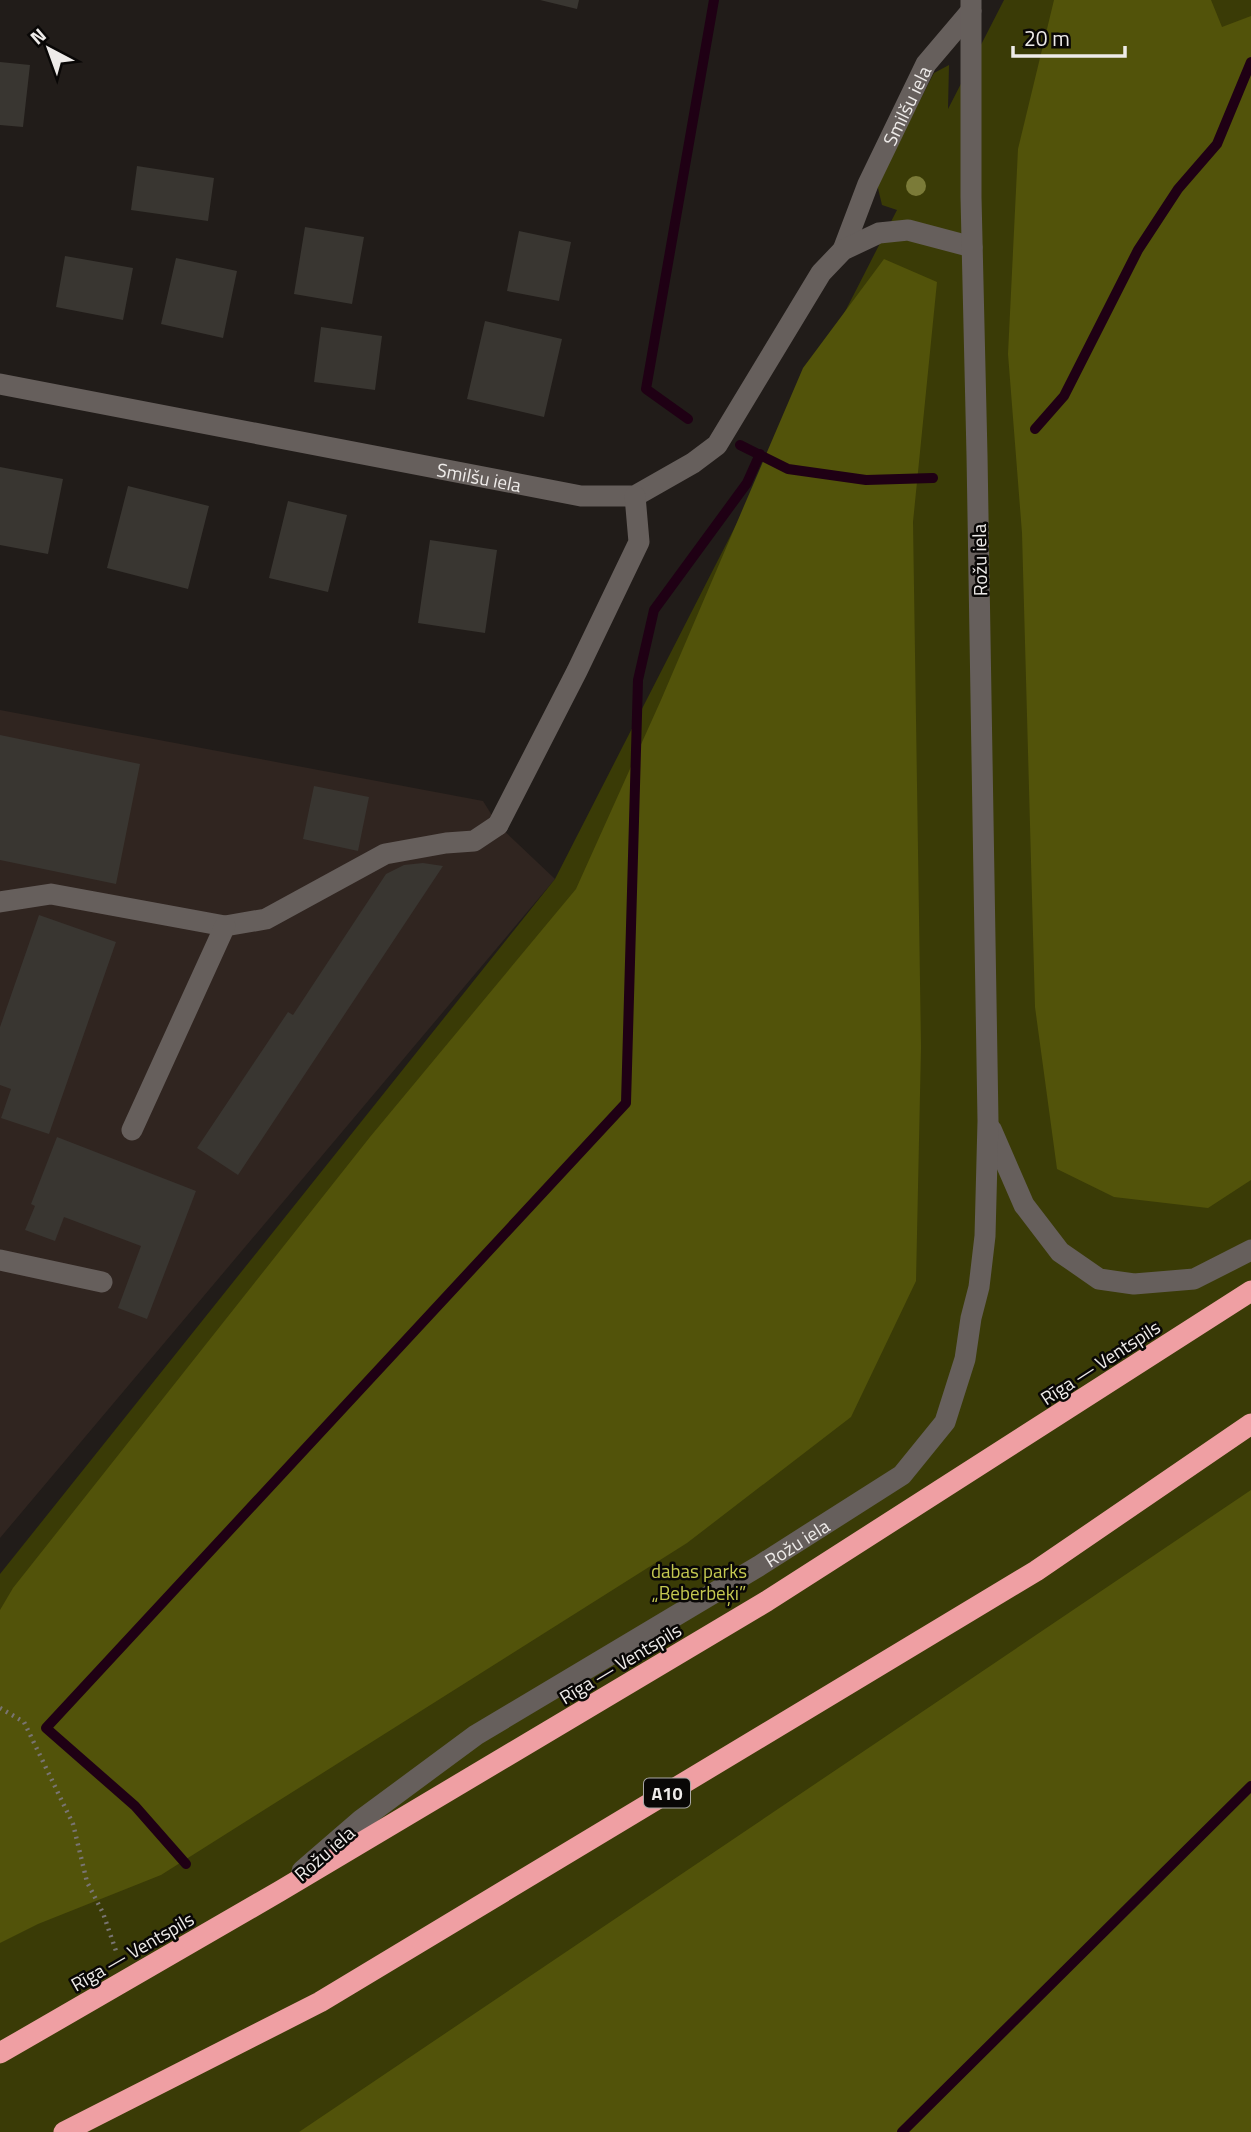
<svg xmlns="http://www.w3.org/2000/svg" width="1251" height="2132" viewBox="0 0 1251 2132" font-family="'Titillium Web',sans-serif">
	<style>
		.built { fill: #302520 }
		.green { fill: #3a3b06 }
		.forest { fill: #52530a }
		.lines { fill: none; stroke-linecap: round; stroke-linejoin: round }
		.stream { stroke: #1f0014; stroke-width: 10 }
		.building { fill: #393631 }
		.path { stroke: #797472; stroke-width: 4.5; stroke-dasharray: 2 5; stroke-linecap: butt }
		.lane { stroke: #665f5c; stroke-width: 21 }
		.street { stroke: #665f5c; stroke-width: 21 }
		.secondary { stroke: #665f5c; stroke-width: 21 }
		.highway { stroke: #ef9fa3; stroke-width: 21 }
		.tree { fill: #7b7b38 }
		.labels { text-anchor: middle; dominant-baseline: central; stroke-width: 5; stroke-linejoin: round; paint-order: stroke }
		.shield { fill: #090706; stroke: #a9a7a5; stroke-width: 2 }
		.shield-label { font-size: 18px; font-weight: bold; fill: #eeebe9 }
		.street-label { font-size: 19px; fill: #eeebe9; stroke: #090706 }
		.park-label { font-size: 19px; fill: #c5c951; stroke: #090706 }
	</style>
	<rect width="100%" height="100%" fill="#211c19"/>
	<path class="built" d="M0,710L483,801L498,825L555,879L0,1538Z"/>
	<path class="green" d="M1004,0H1251V2132H0V1574L555,879L897,210L882,205L877,184L934,73L949,65L948,109Z"/>
	<path class="forest" d="M1054,0H1211L1222,27L1251,16V1180L1208,1208L1114,1197L1057,1169L1035,1007L1022,533L1008,354L1018,149Z
		M884,259L937,282L913,522L921,1047L916,1281L851,1417L687,1543L161,1875L38,1924L0,1943V1610L13,1588L370,1137L576,889L661,700L803,368Z
		M1251,1490V2132H299Z"/>
	<g class="lines">
		<path class="stream" d="M688,419L646,389L714,0
			M1035,429L1064,396L1138,250L1178,189L1217,144L1251,62
			M740,445L788,469L866,480L933,478
			M186,1864L135,1806L46,1728L626,1103L638,680L654,610L747,483L760,454
			M902,2132L1251,1786"/>
	</g>
	<path class="building" d="M540,0H579L577,9Z
		M0,62L30,65L23,127L0,125Z
		M137,166L214,178L208,221L131,210Z
		M305,227L364,237L352,304L294,294Z
		M519,231L571,242L559,301L507,291Z
		M65,256L133,268L123,320L56,307Z
		M176,258L237,271L223,338L161,324Z
		M485,321L562,339L544,417L467,399Z
		M321,327L382,336L375,390L314,382Z
		M0,467L63,479L48,554L0,545Z
		M128,486L209,506L188,589L107,568Z
		M288,501L347,515L328,592L269,578Z
		M430,540L497,550L485,633L418,623Z
		M0,735L140,764L116,884L0,860Z
		M314,786L369,797L358,851L303,839Z
		M423,863L443,866L238,1175L197,1148L288,1012L293,1015L386,874L404,865Z
		M39,915L116,942L49,1134L1,1118L11,1089L0,1085V1027Z
		M57,1137L196,1191L147,1319L118,1308L141,1246L64,1217L55,1241L25,1230L35,1206L31,1204Z"/>
	<g class="lines">
		<path class="path" d="M0,1708L24,1722L73,1824L87,1882L103,1913L116,1951"/>
		<g class="lane">
			<path id="s1" d="M843,250L868,184L926,64L971,11"/>
			<path d="M0,902L51,894L225,926L266,919L385,854L446,843L474,841L498,825"/>
			<path d="M132,1130L225,926"/>
			<path d="M0,1260L102,1282"/>
		</g>
		<g class="street">
			<path id="s2" d="M0,384L581,496H635L693,463L717,445L821,273L843,250L879,233L908,230L972,247"/>
			<path d="M498,825L577,671L639,542L635,496"/>
		</g>
		<g class="secondary">
			<path d="M991,1129L1024,1205L1060,1252L1099,1279L1134,1284L1194,1279L1251,1250"/>
			<path id="s3" d="M302,1871L361,1820L476,1735L759,1566L902,1475L945,1422L965,1359L971,1318L979,1287L985,1236L988,1121L977,455L971,197V0"/>
		</g>
		<path class="highway" d="M0,2053L280,1891L767,1601L1251,1291
			M64,2132L320,2002L1036,1571L1251,1424"/>
	</g>
	<circle class="tree" cx="916" cy="186" r="10"/>
	<g class="labels">
		<rect class="shield" x="644" y="1778.5" width="46" height="29" rx="5"/>
		<g class="shield-label">
			<text x="667" y="1793">A10</text>
		</g>
		<g class="street-label">
			<text stroke="none"><textPath href="#s1" startOffset="158">Smilšu iela</textPath></text>
			<text stroke="none"><textPath href="#s2" startOffset="488">Smilšu iela</textPath></text>
			<text transform="translate(979 560) rotate(-91)">Rožu iela</text>
			<text transform="translate(1100 1362) rotate(-33)">Rīga — Ventspils</text>
			<text stroke="none"><textPath href="#s3" startOffset="595">Rožu iela</textPath></text>
			<text transform="translate(620 1663) rotate(-31)">Rīga — Ventspils</text>
			<text transform="translate(324 1853) rotate(-41)">Rožu iela</text>
			<text transform="translate(132 1951) rotate(-30)">Rīga — Ventspils</text>
		</g>
		<g class="park-label">
			<text x="699" y="1570">dabas parks<tspan x="699" dy="22">„Beberbeķi”</tspan></text>
		</g>
	</g>
	<g transform="translate(49 49) rotate(319)" stroke="#090706" stroke-width="5" paint-order="stroke">
	<path d="M0-5L12 26L0 18L-12 26Z" fill="#eeebe9"/>
	<text y="-10" font-size="19" font-weight="bold" text-anchor="middle" fill="#eeebe9">N</text>
	</g>
	<path d="M1013 46v10h112v-10" fill="none" stroke="#eeebe9" stroke-width="3.5"/>
	<text x="1024" y="46" font-size="21" fill="#eeebe9" stroke="#090706" stroke-width="5" paint-order="stroke">20 m</text>
</svg>
